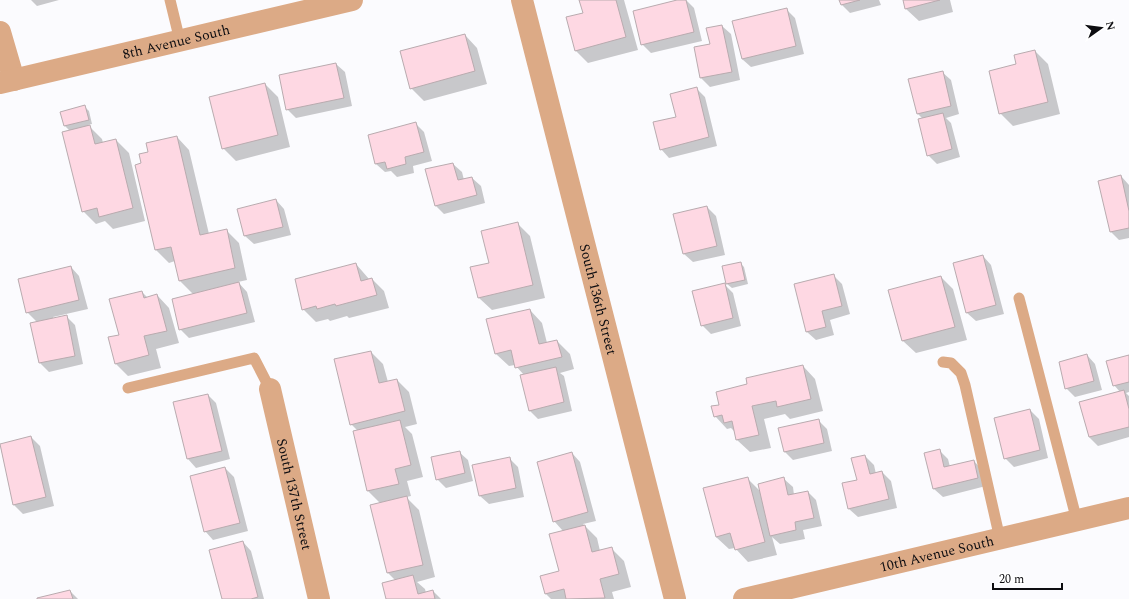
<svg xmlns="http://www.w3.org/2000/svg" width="1129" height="599" viewBox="0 0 1129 599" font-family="Spectral,serif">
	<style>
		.shadow { fill: #0003 }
		.building { fill: #fed8e3; stroke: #b9abaf }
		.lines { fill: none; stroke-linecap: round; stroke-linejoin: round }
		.service { stroke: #dcaa86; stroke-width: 11 }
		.minor { stroke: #dcaa86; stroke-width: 22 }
		.tertiary { stroke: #dcaa86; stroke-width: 22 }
		.labels { text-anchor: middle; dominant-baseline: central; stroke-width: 4; stroke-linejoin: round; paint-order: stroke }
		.street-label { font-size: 14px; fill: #0d0d11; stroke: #fff }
	</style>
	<rect width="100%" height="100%" fill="#fbfbfe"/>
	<path class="shadow" d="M31,0H59L37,6Z
		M580,0H624L638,50L588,63L575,50L584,13Z
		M681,0H686L694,8L702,41L651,53L642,44Z
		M840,0H879L881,5L850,13L842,5Z
		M904,0H950L953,12L919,21L906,9Z
		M786,9L795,18L804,54L751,67L742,59Z
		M722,26L731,34L740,80L710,87L701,78L695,48L711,44Z
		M465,35L477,48L487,84L424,101L411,88Z
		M1035,51L1048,64L1060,114L1013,126L1000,113L1018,65Z
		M336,64L345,72L352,106L296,118L287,109Z
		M942,72L951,80L959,114L946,118L951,123L960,157L937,164L928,155L923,119L918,114L909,80Z
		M265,84L278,97L290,147L236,161L223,148Z
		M696,88L705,97L717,146L669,158L661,149L677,117Z
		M84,106L89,111L92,124L88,125L102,139L103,143L116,140L129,153L145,221L113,229L105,221L96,224L83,211L70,131L65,126L61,112Z
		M416,124L424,132L432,161L413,166L414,173L397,177L391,171L385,172L376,164L369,136Z
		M177,137L189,150L209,234L226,230L239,243L247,280L238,282L247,292L255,322L189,338L180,329L193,294L180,281L175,261L169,263L156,250L136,165L142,164L149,152Z
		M453,164L462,172L464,180L472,178L481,186L485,203L444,214L435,205Z
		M1121,176L1129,185V238L1119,240L1111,232Z
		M276,200L284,209L291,235L254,244L245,236L239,210Z
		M707,207L716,216L725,255L693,262L684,254L674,215Z
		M518,224L530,236L545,298L492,310L479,298Z
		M983,256L991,265L1004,314L976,321L967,313Z
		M740,263L744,267L748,284L732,288L727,284Z
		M356,264L369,279H372L384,291L389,308L349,318L347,316L330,321L328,319L316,322L303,309Z
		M71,267L79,276L88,309L53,317L54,319L66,316L75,325L83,364L49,372L40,363L32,324L37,322L27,312Z
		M833,275L842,284L850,314L830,320L834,335L816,340L807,332Z
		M941,277L953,289L967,340L916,353L903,341L890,291Z
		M724,284L733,293L741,326L711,334L702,325Z
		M142,292L148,298L157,295L169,308L179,343L156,349L161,368L128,376L116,364L120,335Z
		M530,310L542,323L547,343L557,341L570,354L574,369L560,373L564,376L572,411L538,419L530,411L524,375L515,365L509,366L496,354Z
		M371,352L383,364L388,382L397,380L409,392L417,424L405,427L412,434L423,477L407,481L411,496L406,497L419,510L435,577L417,582L425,589L426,593L433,591L441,599H387L396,581L388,573L371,506L381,504L368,491L354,432L358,431L351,424Z
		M1087,355L1095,364L1102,390L1075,397L1066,388Z
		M1129,356V392L1126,393L1129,396V437L1098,446L1089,437L1080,402L1120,392L1114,385Z
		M803,366L815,379L823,411L790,419L785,414L764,419L771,448L750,452L737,440L736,433L731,428L727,429L715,416L720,405L749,385Z
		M208,395L216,403L230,459L196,468L188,459L174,403Z
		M1030,410L1039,419L1048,458L1014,467L1005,458Z
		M818,420L827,429L832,451L793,460L784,451Z
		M31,437L40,446L54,506L23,514L14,505L0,445Z
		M939,450L948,459L950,467L974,461L982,470L986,486L943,497L934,489Z
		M459,452L468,460L473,481L446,488L437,479Z
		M572,453L580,462L596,521L583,524L597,538L600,551L611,548L624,561L631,587L612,592L614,599H551L546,594L541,576L560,572L563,531L554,521Z
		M865,456L874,465L876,474L882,472L891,481L897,508L858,517L849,509L843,484L858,480Z
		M509,458L518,467L524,497L489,504L480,496Z
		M225,468L234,477L248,531L213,540L205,531Z
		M747,478L760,491L784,479L793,487L794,495L808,492L816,500L822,526L803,530L805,539L780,544L772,537L777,555L748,562L735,548L729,549L716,537Z
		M243,542L251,551L264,599H223Z
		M70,591L78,599H39Z"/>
	<path class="building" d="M579,0H616L626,37L575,51L566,17L583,13Z
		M677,0H686L694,32L641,45L633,11Z
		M839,0H860L841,5Z
		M903,0H940L905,9Z
		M787,8L796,46L742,59L732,21Z
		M722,25L732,72L700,78L694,47L710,44L706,28Z
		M465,34L475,71L410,89L400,51Z
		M1035,50L1048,102L999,114L989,71L1016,64L1014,55Z
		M336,63L344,98L286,110L279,75Z
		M943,71L951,106L917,114L908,79Z
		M265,83L278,135L222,149L209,97Z
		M697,87L709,137L660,150L653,122L676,117L670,94Z
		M85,105L89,120L64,126L60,112Z
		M943,113L952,149L927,156L918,119Z
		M416,122L424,152L405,157L406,164L387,169L385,162L375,164L368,135Z
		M90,125L95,144L116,139L133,208L99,217L97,208L82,212L62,132Z
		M177,136L200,235L227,229L235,268L179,281L171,247L155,250L135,165L141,163L139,154L148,152L146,143Z
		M453,163L458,180L472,177L477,195L435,206L425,169Z
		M1121,175L1129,211V228L1110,232L1098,181Z
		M276,199L283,227L244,236L237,209Z
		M707,206L717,246L683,254L673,214Z
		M518,222L533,285L478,298L470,267L489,263L481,231Z
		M983,255L996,305L966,313L953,263Z
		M741,262L745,280L726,284L722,266Z
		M356,263L361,281L372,278L377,295L336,306L335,304L317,309L316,306L302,310L295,279Z
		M71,266L79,300L26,313L18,279Z
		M834,274L842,306L822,311L826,327L806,332L794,284Z
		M941,276L955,327L902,341L888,290Z
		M239,282L247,313L179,330L172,299Z
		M725,283L733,318L701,326L692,291Z
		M142,291L144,298L157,294L167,331L144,336L149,355L115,364L108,337L119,335L109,299Z
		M530,309L539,344L557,340L562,357L515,368L511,350L495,354L486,319Z
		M67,315L75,356L39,363L30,323Z
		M371,351L379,383L397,379L405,411L350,425L334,359Z
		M1087,354L1094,381L1065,389L1059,362Z
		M1129,355V382L1113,386L1106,361Z
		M803,365L811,399L777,407L776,401L752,406L759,435L736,440L732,421L724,423L722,415L714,417L711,406L719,405L716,392L747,384L746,378Z
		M556,367L564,402L529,411L520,375Z
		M1124,390L1129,409V427L1089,437L1079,402Z
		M208,394L222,451L187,459L173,402Z
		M1030,409L1040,450L1004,459L994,418Z
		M819,419L824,443L784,452L778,428Z
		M400,420L411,465L395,469L399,484L367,491L353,431Z
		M31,436L46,497L13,505L0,444Z
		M940,449L944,467L974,460L978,478L933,489L924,453Z
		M460,451L465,473L436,480L431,457Z
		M572,452L588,512L553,522L537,462Z
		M865,455L870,474L882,471L889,499L848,509L842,483L857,480L851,458Z
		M510,457L516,488L479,496L472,465Z
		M225,467L240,523L204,532L190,476Z
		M748,477L765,542L735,550L730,533L716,537L703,488Z
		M784,477L788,495L808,491L814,518L795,522L796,530L770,536L758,484Z
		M407,496L423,565L387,573L370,505Z
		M585,525L592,552L612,547L619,574L600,579L605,598L566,599L564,589L545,594L540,576L559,571L549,534Z
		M243,541L258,597L251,599H222L209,550Z
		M413,575L418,594L433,590L435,599H386L382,583Z
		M70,590L73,599H37V598Z"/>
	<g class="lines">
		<path class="service" d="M170,0L180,41
			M1019,298L1077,521
			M943,362L951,363L961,373L965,385L1000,539
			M128,388L254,358L270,389"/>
		<g class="minor">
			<path d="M0,32L14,80"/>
			<path id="s1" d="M270,389L319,599"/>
			<path id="s2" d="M744,599L1129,508"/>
		</g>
		<g class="tertiary">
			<path id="s3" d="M522,0L675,599"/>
			<path id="s4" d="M0,83L352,0"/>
		</g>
	</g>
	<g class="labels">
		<g class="street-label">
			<text stroke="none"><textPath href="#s4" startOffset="181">8th Avenue South</textPath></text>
			<text stroke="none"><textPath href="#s3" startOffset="309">South 136th Street</textPath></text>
			<text stroke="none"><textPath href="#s1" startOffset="108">South 137th Street</textPath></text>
			<text stroke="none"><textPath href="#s2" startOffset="198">10th Avenue South</textPath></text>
		</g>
	</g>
	<g transform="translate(1101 28) rotate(76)" stroke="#ffffff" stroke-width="3" paint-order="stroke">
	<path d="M0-3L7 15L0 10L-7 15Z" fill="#0d0d11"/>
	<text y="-6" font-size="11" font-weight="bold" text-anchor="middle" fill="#0d0d11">N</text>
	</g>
	<path d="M993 583v6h69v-6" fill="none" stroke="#0d0d11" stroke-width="2"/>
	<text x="999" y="583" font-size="12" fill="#0d0d11" stroke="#ffffff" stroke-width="3" paint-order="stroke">20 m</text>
</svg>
